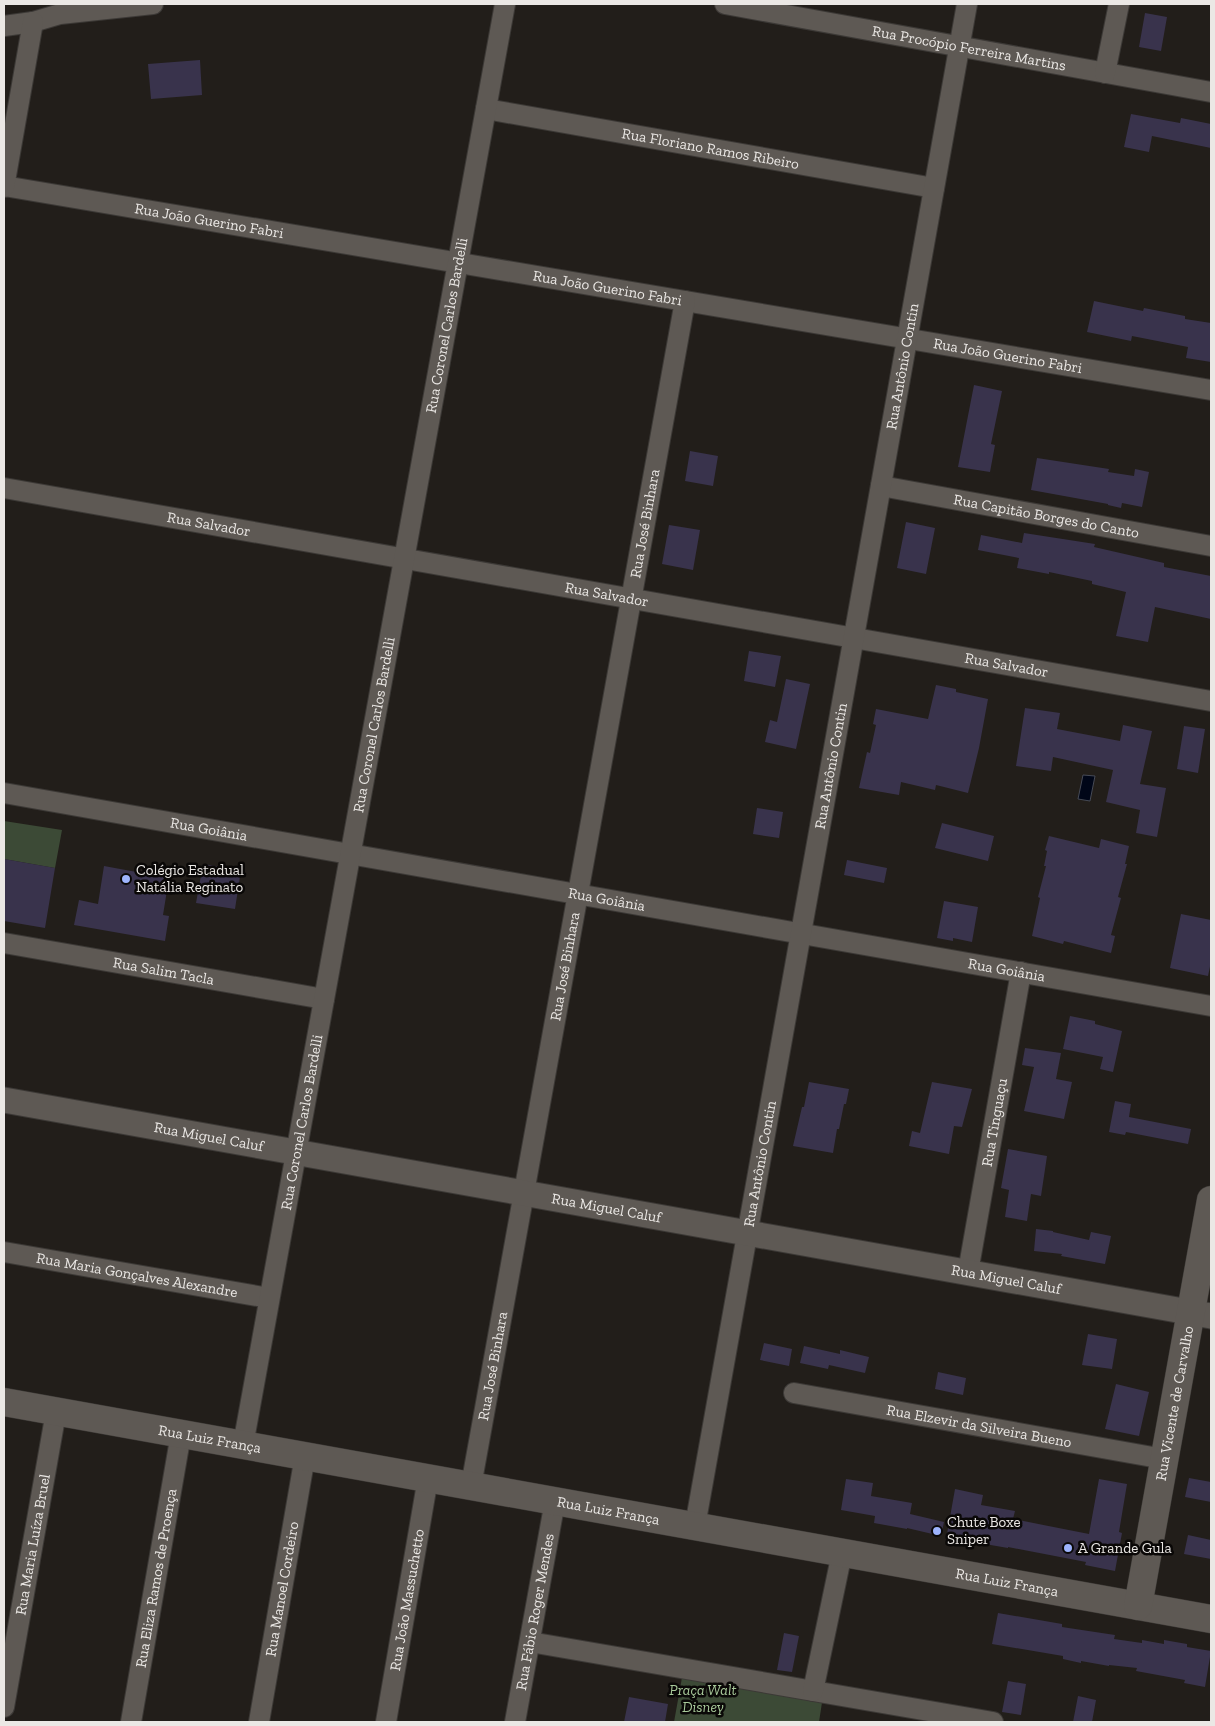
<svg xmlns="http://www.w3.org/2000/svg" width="1215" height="1726" viewBox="0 0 1215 1726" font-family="'Zilla Slab',serif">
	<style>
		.green { fill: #3c4a36 }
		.water { fill: #000618; stroke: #464a56 }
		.building { fill: #39334c }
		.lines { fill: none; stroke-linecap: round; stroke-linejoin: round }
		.minor-casing { stroke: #3c3936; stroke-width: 22 }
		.tertiary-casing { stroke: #3c3936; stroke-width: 27 }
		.secondary-casing { stroke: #3c3936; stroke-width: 29 }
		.minor { stroke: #5e5954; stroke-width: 20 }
		.tertiary { stroke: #5e5954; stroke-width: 25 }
		.secondary { stroke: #5e5954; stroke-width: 28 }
		.poi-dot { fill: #9eb4fd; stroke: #0a0807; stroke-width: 2 }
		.labels { text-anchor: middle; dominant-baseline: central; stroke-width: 5; stroke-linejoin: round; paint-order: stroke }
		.street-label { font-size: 15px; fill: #ebe8e5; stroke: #0a0807 }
		.poi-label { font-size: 15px; fill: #ebe8e5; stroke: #0a0807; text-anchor: start }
		.park-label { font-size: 15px; font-style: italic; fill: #a9ca9b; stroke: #0a0807 }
	</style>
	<rect width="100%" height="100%" fill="#221e1a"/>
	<path class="green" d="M4,821L62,830L55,868L4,859Z
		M683,1672L823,1696L819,1722H674Z"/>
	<path class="water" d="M1083,775L1095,776L1090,801L1078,799Z"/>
	<path class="building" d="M1145,13L1167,17L1161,51L1139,47Z
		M200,60L202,95L151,99L148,64Z
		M1131,114L1180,123L1181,118L1211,124V148L1152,136L1149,152L1124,147Z
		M1094,301L1143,311L1144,308L1185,316V319L1211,323V362L1186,358L1188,347L1132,336L1131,341L1087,332Z
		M974,385L1002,391L991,444L995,445L990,472L958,467Z
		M690,451L718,456L713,486L685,481Z
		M1037,458L1109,469L1108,472L1134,476L1135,469L1149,472L1142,507L1122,503L1121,508L1108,505V504L1031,490Z
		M906,522L935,528L926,574L897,568Z
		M669,525L700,530L693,570L662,564Z
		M1024,533L1095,544L1094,547L1164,563V567L1211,576V619L1155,607L1148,642L1116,636L1126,592L1092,584V581L1049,572V574L1017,568L1019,558L978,550L981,535L1022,543Z
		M749,651L781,656L775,687L744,681Z
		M786,679L810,684L796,749L765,742L770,720L777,722Z
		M936,685L956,689V692L988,699L979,748L968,793L936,785L935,790L901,782L899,795L859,788L867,752L870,753L876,725L873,724L876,709L928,719Z
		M1025,708L1060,713L1057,729L1120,741L1123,725L1152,731L1140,784L1166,788L1157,837L1136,833L1140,810L1106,802L1113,770L1053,757L1051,771L1016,766Z
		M1184,726L1205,729L1198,773L1177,769Z
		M757,808L783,812L779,838L753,834Z
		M942,823L994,836L988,861L935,848Z
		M1049,836L1099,848L1101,839L1129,846L1125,864H1127L1118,897L1121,898L1111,935L1115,936L1111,953L1064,941L1063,944L1032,936L1040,898L1038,897L1046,866H1044L1047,851L1045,850Z
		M4,859L55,868L45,928L4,921Z
		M847,860L887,868L884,883L844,875Z
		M203,864L241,870L235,909L196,903Z
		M104,866L169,878L163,915L169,916L165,941L74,925L79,900L98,904Z
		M944,901L978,907L972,942L953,938V941L937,938Z
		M1181,914L1211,920V962L1208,976L1170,968Z
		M1070,1016L1095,1021V1024L1122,1031L1113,1072L1100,1069L1103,1057L1063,1049Z
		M1025,1048L1061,1053L1056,1079L1072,1082L1064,1119L1024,1111L1034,1067L1022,1065Z
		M809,1082L849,1089L846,1104H844L839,1129H837L833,1153L793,1146L802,1107H804Z
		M932,1082L972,1089L962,1127L954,1126L949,1154L909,1146L912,1131L920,1133Z
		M1115,1101L1131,1104L1129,1117L1191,1129L1188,1144L1126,1132L1125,1135L1109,1132Z
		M1008,1149L1047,1156L1041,1196L1031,1194L1027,1221L1005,1217L1009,1190L1001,1188Z
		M1036,1229L1053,1231V1232L1089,1240L1091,1232L1111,1236L1105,1264L1061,1256L1062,1254L1034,1251Z
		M1088,1334L1117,1339L1112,1369L1082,1365Z
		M764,1343L792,1349L789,1366L760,1360Z
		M804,1346L840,1354V1350L869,1357L865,1373L829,1365L828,1369L800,1363Z
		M938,1372L966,1378L963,1395L935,1389Z
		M1116,1384L1149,1392L1139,1436L1105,1429Z
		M1189,1478L1211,1482V1502L1185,1497Z
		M846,1479L873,1483L871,1496L912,1503L910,1514L944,1522L941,1536L907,1528V1529L874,1523L875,1516L841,1510Z
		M1099,1479L1127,1484L1119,1532L1122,1533L1115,1571L1085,1565L1086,1562L1008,1547V1548L979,1543V1540L947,1534L955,1489L983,1495L981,1505L1015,1511L1013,1519L1089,1534Z
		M1188,1535L1211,1540V1559L1184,1554Z
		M998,1613L1062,1624V1627L1115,1635L1114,1639L1142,1643V1640L1164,1644V1640L1187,1644V1647L1211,1651L1205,1687L1184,1683L1185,1680L1136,1671L1137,1668L1109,1665V1666L1081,1661V1663L1063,1659V1656L992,1644Z
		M784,1633L799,1636L792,1672L777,1670Z
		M1008,1681L1026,1684L1021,1715L1002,1712Z
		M1078,1696L1096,1700L1092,1722H1073Z
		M629,1697L668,1704L665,1722H624Z"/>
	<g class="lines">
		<defs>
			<g id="minor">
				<path id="s1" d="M725,4L1211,92"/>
				<path d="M4,26L33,22L60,14L153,4"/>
				<path d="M1105,73L1119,4"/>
				<path id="s2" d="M486,109L934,188"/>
				<path id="s3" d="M4,186L1211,390"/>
				<path d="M4,187L33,22"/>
				<path id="s4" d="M881,486L1211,546"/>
				<path id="s5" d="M4,488L1211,701"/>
				<path id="s6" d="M4,793L1211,1006"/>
				<path id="s7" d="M4,943L324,999"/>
				<path id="s8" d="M4,1252L269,1298"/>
				<path id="s9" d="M968,1272L1021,972"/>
				<path id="s10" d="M794,1393L1164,1459"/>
				<path id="s11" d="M243,1445L505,4"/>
				<path id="s12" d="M471,1486L685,301"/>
				<path id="s13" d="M695,1526L967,4"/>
				<path d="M530,1642L993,1722"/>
				<path d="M813,1691L842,1553"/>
				<path id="s14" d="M4,1707L56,1412"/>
				<path id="s15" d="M131,1722L181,1434"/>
				<path id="s16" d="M259,1722L305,1456"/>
				<path id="s17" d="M386,1722L428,1478"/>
				<path id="s18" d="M515,1722L555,1501"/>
			</g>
			<g id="tertiary">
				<path id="s19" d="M4,1100L1211,1316"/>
			</g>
			<g id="secondary">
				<path id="s20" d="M4,1402L1211,1619"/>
				<path id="s21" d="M1138,1606L1211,1200"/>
			</g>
		</defs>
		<use href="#minor" class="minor-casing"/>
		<use href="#tertiary" class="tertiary-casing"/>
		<use href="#secondary" class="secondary-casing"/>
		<use href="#minor" class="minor"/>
		<use href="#tertiary" class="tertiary"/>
		<use href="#secondary" class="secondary"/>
	</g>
	<g class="poi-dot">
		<circle cx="126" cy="879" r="5"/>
		<circle cx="937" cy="1531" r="5"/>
		<circle cx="1068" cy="1548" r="5"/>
	</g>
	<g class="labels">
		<g class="street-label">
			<text stroke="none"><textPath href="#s1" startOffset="248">Rua Procópio Ferreira Martins</textPath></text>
			<text stroke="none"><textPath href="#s2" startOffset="228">Rua Floriano Ramos Ribeiro</textPath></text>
			<text stroke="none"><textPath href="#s3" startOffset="208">Rua João Guerino Fabri</textPath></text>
			<text stroke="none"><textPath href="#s3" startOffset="612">Rua João Guerino Fabri</textPath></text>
			<text stroke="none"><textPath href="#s11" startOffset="1138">Rua Coronel Carlos Bardelli</textPath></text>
			<text stroke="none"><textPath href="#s3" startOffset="1018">Rua João Guerino Fabri</textPath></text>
			<text stroke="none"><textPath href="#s13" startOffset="1178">Rua Antônio Contin</textPath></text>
			<text stroke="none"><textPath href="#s4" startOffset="168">Rua Capitão Borges do Canto</textPath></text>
			<text stroke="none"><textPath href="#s5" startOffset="208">Rua Salvador</textPath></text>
			<text stroke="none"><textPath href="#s12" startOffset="978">Rua José Binhara</textPath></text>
			<text stroke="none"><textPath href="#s5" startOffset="612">Rua Salvador</textPath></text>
			<text stroke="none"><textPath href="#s5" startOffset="1018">Rua Salvador</textPath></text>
			<text stroke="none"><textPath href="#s11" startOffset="732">Rua Coronel Carlos Bardelli</textPath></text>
			<text stroke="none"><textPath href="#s13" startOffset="772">Rua Antônio Contin</textPath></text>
			<text stroke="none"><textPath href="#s6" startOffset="208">Rua Goiânia</textPath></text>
			<text stroke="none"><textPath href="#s6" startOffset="612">Rua Goiânia</textPath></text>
			<text stroke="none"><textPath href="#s12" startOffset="528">Rua José Binhara</textPath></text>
			<text stroke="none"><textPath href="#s6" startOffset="1018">Rua Goiânia</textPath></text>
			<text stroke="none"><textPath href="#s7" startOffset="162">Rua Salim Tacla</textPath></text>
			<text stroke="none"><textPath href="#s9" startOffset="152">Rua Tinguaçu</textPath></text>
			<text stroke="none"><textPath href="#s11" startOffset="328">Rua Coronel Carlos Bardelli</textPath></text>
			<text stroke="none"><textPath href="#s19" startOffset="208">Rua Miguel Caluf</textPath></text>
			<text stroke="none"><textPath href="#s13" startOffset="368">Rua Antônio Contin</textPath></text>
			<text stroke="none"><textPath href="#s19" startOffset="612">Rua Miguel Caluf</textPath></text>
			<text stroke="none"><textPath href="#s8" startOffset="135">Rua Maria Gonçalves Alexandre</textPath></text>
			<text stroke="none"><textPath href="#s19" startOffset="1018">Rua Miguel Caluf</textPath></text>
			<text stroke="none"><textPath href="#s12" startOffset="122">Rua José Binhara</textPath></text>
			<text stroke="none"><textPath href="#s21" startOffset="206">Rua Vicente de Carvalho</textPath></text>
			<text stroke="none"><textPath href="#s10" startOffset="188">Rua Elzevir da Silveira Bueno</textPath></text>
			<text stroke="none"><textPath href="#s20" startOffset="209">Rua Luiz França</textPath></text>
			<text stroke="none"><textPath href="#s20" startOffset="614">Rua Luiz França</textPath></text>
			<text stroke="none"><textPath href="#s14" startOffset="165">Rua Maria Luíza Bruel</textPath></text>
			<text stroke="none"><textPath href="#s15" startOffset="146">Rua Eliza Ramos de Proença</textPath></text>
			<text stroke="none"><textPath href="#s20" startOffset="1019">Rua Luiz França</textPath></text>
			<text stroke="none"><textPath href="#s16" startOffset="135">Rua Manoel Cordeiro</textPath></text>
			<text stroke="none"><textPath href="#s17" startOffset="124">Rua João Massuchetto</textPath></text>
			<text stroke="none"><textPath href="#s18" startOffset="112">Rua Fábio Roger Mendes</textPath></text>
		</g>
		<g class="poi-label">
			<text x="136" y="870">Colégio Estadual<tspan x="136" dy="17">Natália Reginato</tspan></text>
			<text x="947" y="1522">Chute Boxe<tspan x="947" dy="17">Sniper</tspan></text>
			<text x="1078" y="1548">A Grande Gula</text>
		</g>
		<g class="park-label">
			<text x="703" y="1690">Praça Walt<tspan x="703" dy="17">Disney</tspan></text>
		</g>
	</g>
	<rect width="1215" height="1726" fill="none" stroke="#ebe8e5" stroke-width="10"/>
</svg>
